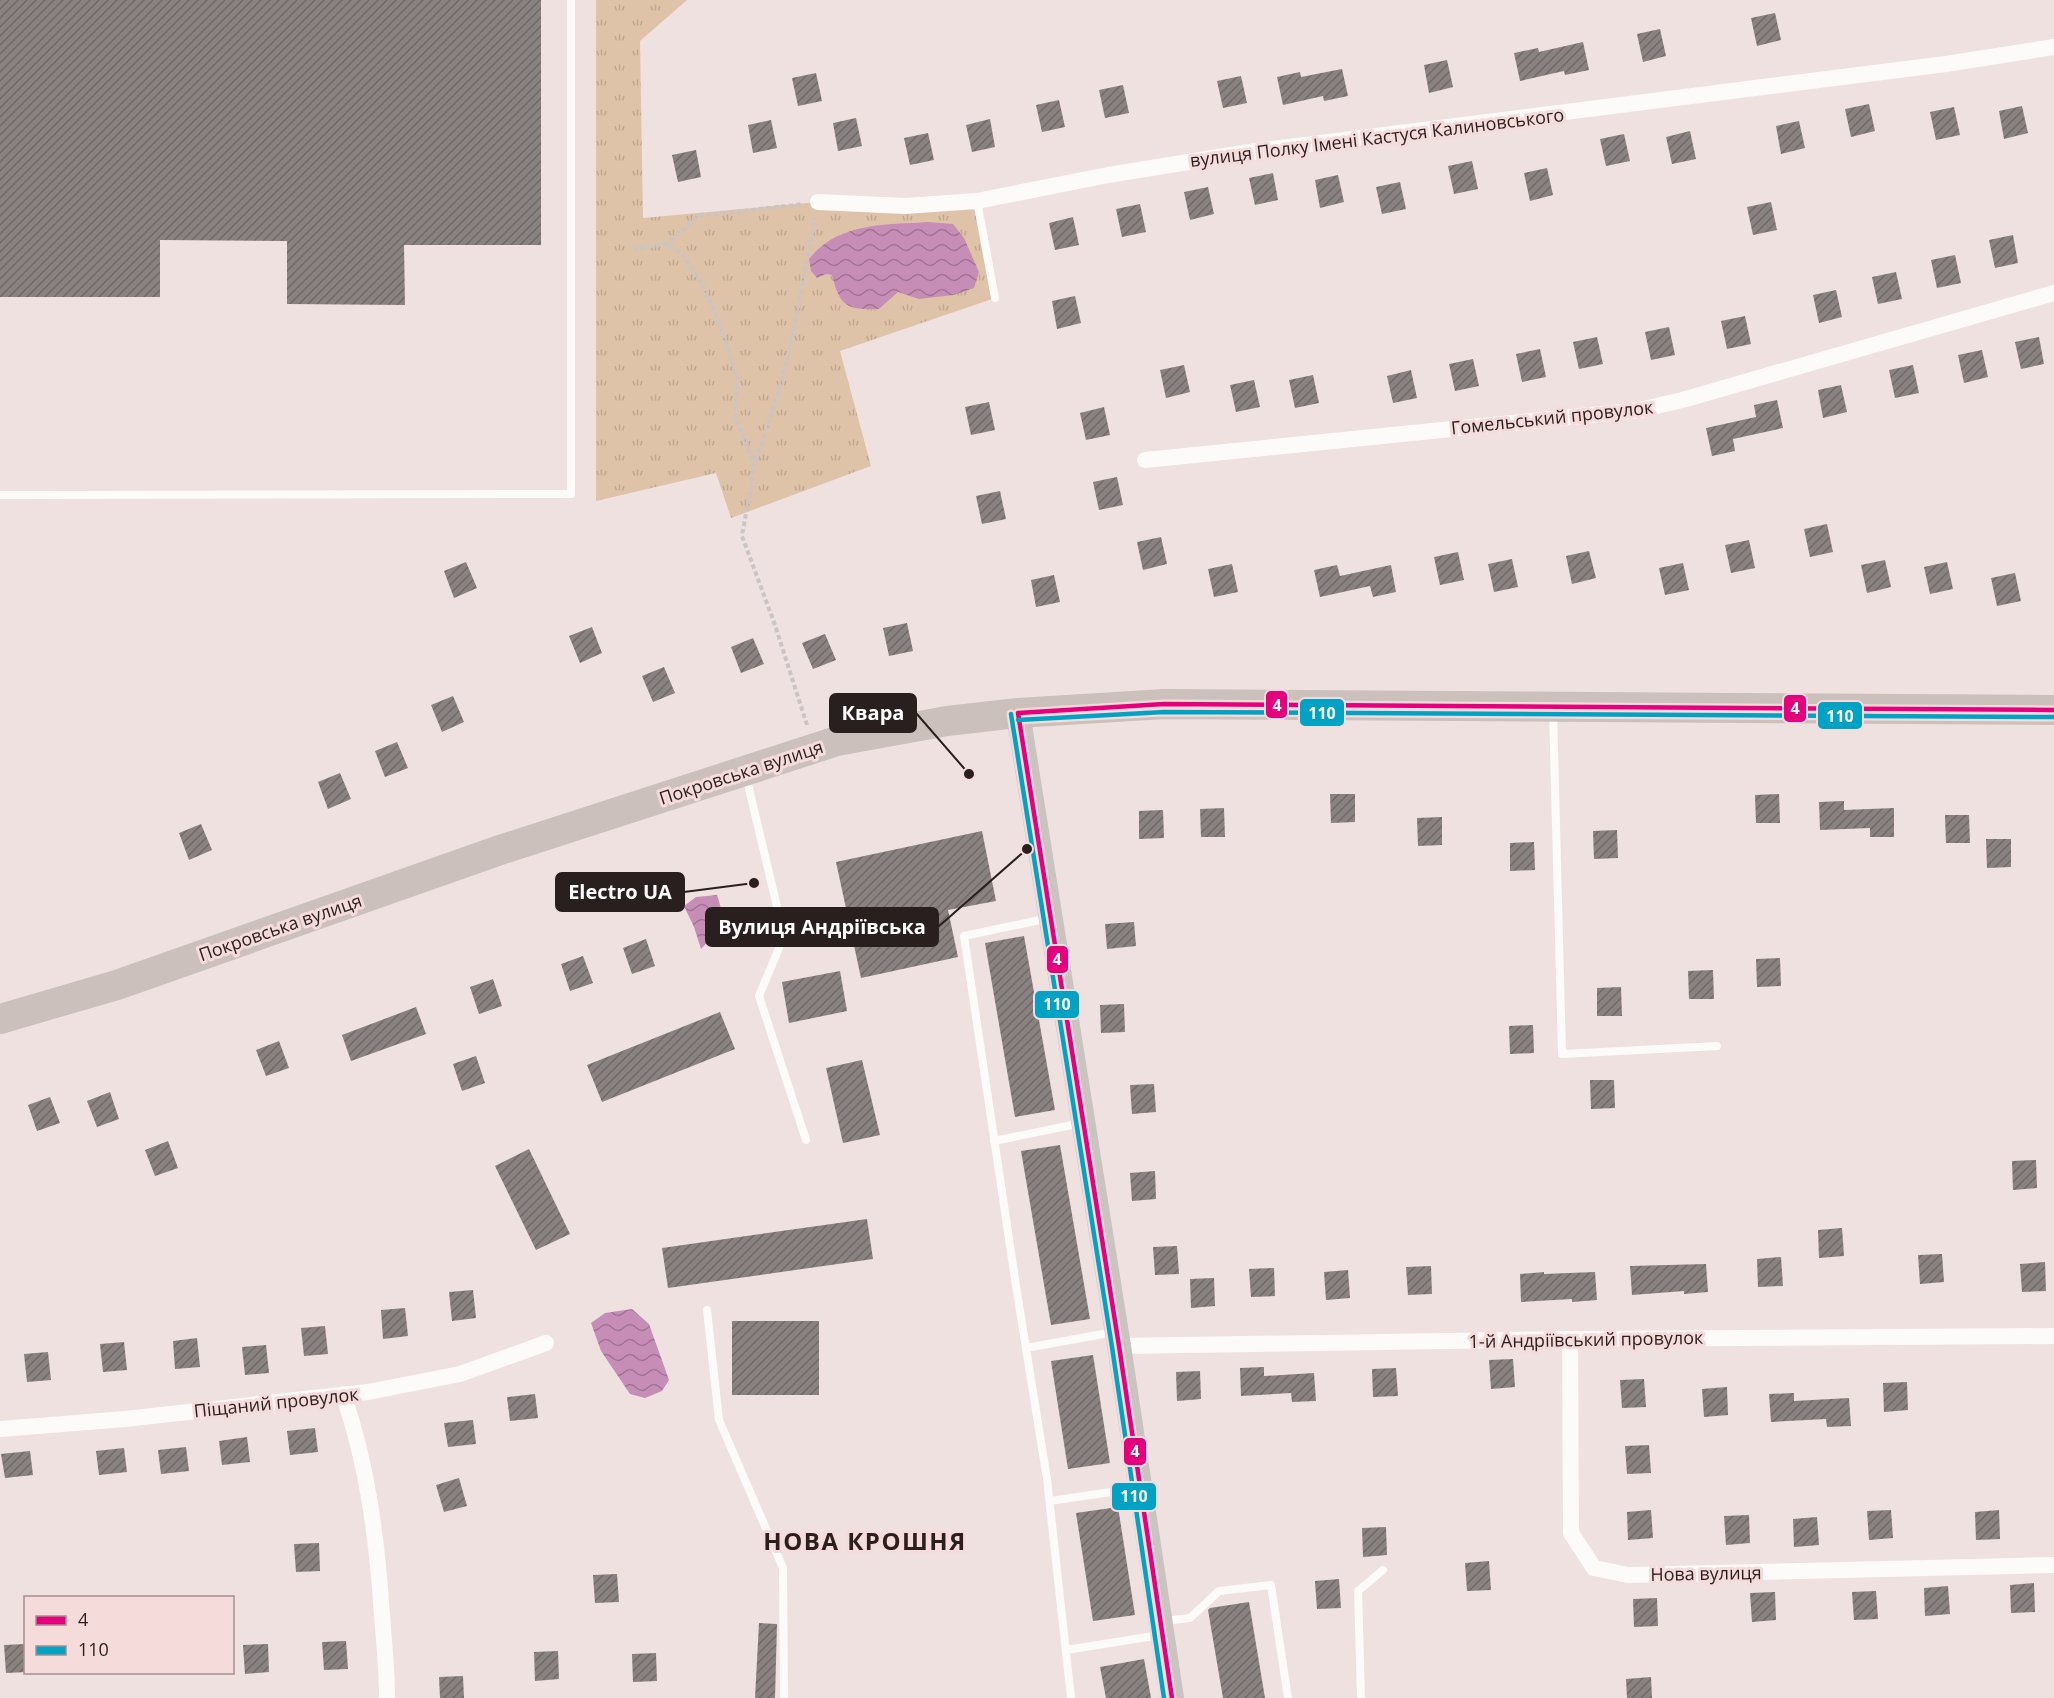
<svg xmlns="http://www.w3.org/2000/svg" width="2054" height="1698" viewBox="0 0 2054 1698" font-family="'Open Sans',sans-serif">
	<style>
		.grass { fill: url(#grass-tufts) }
		.water { fill: url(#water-waves) }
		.building { fill: url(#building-hatch) }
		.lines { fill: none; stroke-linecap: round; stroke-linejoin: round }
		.path { stroke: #cac4c4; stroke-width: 4; stroke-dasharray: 4.5 3; stroke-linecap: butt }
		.lane { stroke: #fdfafa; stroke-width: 8 }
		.street { stroke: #fdfafa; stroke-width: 16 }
		.secondary { stroke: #c9c3c2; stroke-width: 24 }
		.highway { stroke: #cbc0bb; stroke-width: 30 }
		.bus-1-casing { stroke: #f5dbd9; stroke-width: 9 }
		.bus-2-casing { stroke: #f5dbd9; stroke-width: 9 }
		.bus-1 { stroke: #e5007d; stroke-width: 4.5 }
		.bus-2 { stroke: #02a2c5; stroke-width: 4.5 }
		.labels { text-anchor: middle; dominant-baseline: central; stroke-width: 6; stroke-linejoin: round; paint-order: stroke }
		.street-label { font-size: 18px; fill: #291f1f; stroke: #f5dbd9 }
		.district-label { font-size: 24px; font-weight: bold; letter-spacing: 1.5px; fill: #291f1f; stroke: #f5dbd9 }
		.leader { fill: none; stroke: #291f1f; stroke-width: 2 }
		.callout-dot { fill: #291f1f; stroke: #f5dbd9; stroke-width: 2 }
		.callout { fill: #291f1f; stroke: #291f1f; stroke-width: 2 }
		.callout-label { font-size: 20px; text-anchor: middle; font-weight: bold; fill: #fff }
		.line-badge { stroke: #f5dbd9; stroke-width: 2 }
		.badge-label { font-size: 16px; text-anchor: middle; font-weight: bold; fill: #fff }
	</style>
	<defs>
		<pattern id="grass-tufts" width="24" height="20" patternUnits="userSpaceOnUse" patternTransform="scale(1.5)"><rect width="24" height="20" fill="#dfc3a8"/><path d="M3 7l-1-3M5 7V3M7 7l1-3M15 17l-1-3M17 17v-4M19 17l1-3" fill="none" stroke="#bfa790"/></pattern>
		<pattern id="water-waves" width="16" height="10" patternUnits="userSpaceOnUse" patternTransform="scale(1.5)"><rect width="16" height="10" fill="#c68eb6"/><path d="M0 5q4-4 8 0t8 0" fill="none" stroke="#a17393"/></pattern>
		<pattern id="building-hatch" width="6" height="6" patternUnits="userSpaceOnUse" patternTransform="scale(1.5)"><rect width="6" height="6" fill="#8a8181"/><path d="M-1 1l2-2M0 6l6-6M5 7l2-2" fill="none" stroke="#716969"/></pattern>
	</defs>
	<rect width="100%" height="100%" fill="#efe1df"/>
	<path class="grass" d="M596,0H687L640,41L643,218L818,202L977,201L995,298L840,351L871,466L731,518L716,473L596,501Z"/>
	<path class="water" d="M928,222L953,224L964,238L979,272L974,288L954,295L919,299L898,292L879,309C847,310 840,307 832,275L826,274L817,278L811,271L809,259C838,222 886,225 928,222Z
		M717,895C727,924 721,928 701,949L694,927L684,906L696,897Z
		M632,1309L649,1324L669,1380L662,1391L645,1398L630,1394L601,1351L591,1323L605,1313Z"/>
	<path class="building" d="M0,0H541V245H404L405,305L287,304V241L160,240V297H0Z
		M1775,13L1781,40L1757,46L1751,18Z
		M1660,29L1666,56L1643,62L1637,34Z
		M1583,42L1589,70L1565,75L1564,71L1520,81L1514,53L1538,48L1539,52Z
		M1447,60L1453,87L1429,93L1424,65Z
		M1342,69L1348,96L1324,101L1323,96L1283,105L1277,77L1300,72L1301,77Z
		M816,73L822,101L798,106L792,78Z
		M1241,76L1247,103L1223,108L1217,81Z
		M1123,85L1129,113L1105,118L1099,90Z
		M1059,100L1065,127L1042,132L1036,105Z
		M1869,104L1875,131L1851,137L1845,109Z
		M2022,106L2028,133L2004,139L1999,111Z
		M1954,107L1960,135L1936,140L1930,112Z
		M856,118L862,146L838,151L833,123Z
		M990,119L995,147L972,152L966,125Z
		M771,120L777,148L753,153L748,125Z
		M1799,121L1805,148L1781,154L1776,126Z
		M1690,131L1696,159L1672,164L1666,137Z
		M928,133L934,160L910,165L904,138Z
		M1624,134L1630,161L1606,166L1600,139Z
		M696,150L701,177L678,182L672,155Z
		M1472,161L1478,189L1454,194L1448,166Z
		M1547,168L1553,195L1530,201L1524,173Z
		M1273,173L1278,200L1255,205L1249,178Z
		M1338,175L1344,202L1320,208L1315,180Z
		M1400,182L1406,209L1382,214L1376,187Z
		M1208,187L1214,214L1190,220L1184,192Z
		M1771,202L1777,230L1753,235L1747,207Z
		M1140,204L1146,232L1122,237L1116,209Z
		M1073,217L1079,245L1055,250L1049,223Z
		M2013,235L2018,263L1995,268L1989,240Z
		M1955,255L1961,283L1937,288L1931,260Z
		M1896,272L1902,299L1878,304L1872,277Z
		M1836,290L1842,317L1819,323L1813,295Z
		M1075,296L1081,323L1057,329L1052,301Z
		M1745,316L1751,344L1727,349L1721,321Z
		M1669,327L1675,355L1651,360L1645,332Z
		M1597,337L1603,364L1579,369L1573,342Z
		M2039,337L2044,364L2021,369L2015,342Z
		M1540,349L1546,377L1522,382L1516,354Z
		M1982,350L1988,377L1964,383L1958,355Z
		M1473,359L1479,386L1455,391L1449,364Z
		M1184,365L1190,392L1166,398L1160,370Z
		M1913,365L1919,393L1895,398L1889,370Z
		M1411,370L1417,398L1393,403L1387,376Z
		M1313,375L1319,403L1295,408L1289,380Z
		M1254,380L1260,407L1236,412L1230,385Z
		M1841,385L1847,412L1823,418L1818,390Z
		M1777,400L1783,428L1733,439L1735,451L1712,456L1706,428L1756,417L1754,405Z
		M989,402L995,430L971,435L965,407Z
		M1104,407L1110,435L1086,440L1080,413Z
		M1117,477L1123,505L1099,510L1093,482Z
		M1000,491L1006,519L982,524L976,496Z
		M1827,524L1833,552L1810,557L1804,529Z
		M1161,537L1167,564L1143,570L1137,542Z
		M1749,540L1755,568L1731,573L1725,545Z
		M1589,551L1596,578L1572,584L1566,556Z
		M1458,552L1464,580L1440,585L1434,557Z
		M1512,559L1518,587L1494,592L1488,564Z
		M1885,560L1891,587L1867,593L1861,565Z
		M466,562L477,588L454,598L444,571Z
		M1947,562L1953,589L1930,594L1924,567Z
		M1683,563L1689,590L1665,595L1659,568Z
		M1232,564L1238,592L1214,597L1208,569Z
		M1337,565L1340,576L1391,565L1396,592L1373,597L1370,586L1320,597L1314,570Z
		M2015,573L2021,601L1997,606L1991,578Z
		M1054,575L1060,602L1036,607L1031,580Z
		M907,623L913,651L889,656L883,628Z
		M592,627L602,653L580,663L569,636Z
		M825,634L836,660L813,669L802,643Z
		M753,638L764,664L741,673L731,647Z
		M664,667L675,693L653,702L642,676Z
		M453,696L464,722L442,732L431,705Z
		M397,742L408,768L385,777L375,751Z
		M340,773L351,799L328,809L318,782Z
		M1330,794H1355V822L1331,823Z
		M1779,794L1780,823H1756L1755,795Z
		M1844,801V810L1894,808V837H1870V828L1820,830L1819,802Z
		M1224,808L1225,837H1201L1200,809Z
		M1163,810L1164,838L1139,839V811Z
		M1945,815H1969L1970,843H1946Z
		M1442,817V845L1418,846L1417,818Z
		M201,824L212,850L189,860L179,833Z
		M1617,830L1618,858L1594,859L1593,831Z
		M982,831L996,901L948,910L958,957L861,978L836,862Z
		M1986,839H2011V867L1987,868Z
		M1534,842L1535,870L1510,871V843Z
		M1134,922L1136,946L1107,949L1105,924Z
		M1024,936L1055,1110L1015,1117L985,943Z
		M646,939L655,966L632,974L623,948Z
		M583,956L593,983L570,991L561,964Z
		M1780,958L1781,986L1757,987L1756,959Z
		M1713,970L1714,999H1689L1688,971Z
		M840,971L847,1011L789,1023L782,982Z
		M493,979L502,1006L479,1014L470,987Z
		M1621,987L1622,1016H1597V988Z
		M1124,1004L1125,1032L1101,1033L1100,1005Z
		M416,1007L426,1034L351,1061L342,1035Z
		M720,1012L735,1049L602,1102L587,1065Z
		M1533,1025L1534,1053L1510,1054L1509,1026Z
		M279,1041L289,1068L266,1076L256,1050Z
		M476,1056L485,1083L462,1091L453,1064Z
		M862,1060L880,1135L843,1143L826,1068Z
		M1590,1080H1614L1615,1108L1591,1109Z
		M1154,1084L1156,1112L1132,1114L1130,1085Z
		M110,1092L119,1119L97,1127L87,1101Z
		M50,1097L60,1123L37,1131L28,1105Z
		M168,1141L178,1168L155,1176L145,1150Z
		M1060,1145L1090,1319L1051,1325L1021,1151Z
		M529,1149L570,1234L536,1250L495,1166Z
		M2036,1160L2037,1188L2013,1190L2012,1161Z
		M1155,1171L1156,1199L1132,1201L1130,1173Z
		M867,1219L873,1259L668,1288L662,1248Z
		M1842,1228L1844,1256L1819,1258L1818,1230Z
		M1177,1246L1179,1274L1155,1275L1153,1247Z
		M1942,1254L1944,1282L1920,1284L1918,1255Z
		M1781,1257L1783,1286L1758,1287L1757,1259Z
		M2045,1262L2046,1291L2022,1292L2020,1264Z
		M1706,1264L1708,1292L1684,1294V1291L1632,1295L1630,1266Z
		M1431,1266L1432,1294L1408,1295L1406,1267Z
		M1274,1268L1275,1296L1251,1297L1249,1269Z
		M1348,1270L1350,1298L1326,1300L1324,1272Z
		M1544,1272V1274L1595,1272L1597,1300L1572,1302V1299L1521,1302L1520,1274Z
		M1214,1278L1215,1306L1191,1308L1190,1279Z
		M473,1290L476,1318L452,1321L449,1292Z
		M405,1308L408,1336L383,1339L381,1310Z
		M732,1321H819V1395H732Z
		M325,1326L328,1354L304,1356L301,1328Z
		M197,1338L200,1367L175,1369L173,1341Z
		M124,1342L127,1370L103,1372L100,1344Z
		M266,1345L269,1373L245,1375L242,1347Z
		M48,1352L51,1380L27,1382L24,1354Z
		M1093,1355L1110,1463L1068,1469L1051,1361Z
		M1513,1359L1515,1387L1491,1389L1489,1360Z
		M1264,1367V1376L1314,1373L1316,1401L1292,1402L1291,1393L1241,1396L1240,1368Z
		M1396,1368L1398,1396L1373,1397L1372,1369Z
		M1200,1371L1201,1399L1177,1401L1176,1372Z
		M1644,1379L1646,1407L1622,1408L1620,1380Z
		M1907,1382L1908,1410L1884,1412L1883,1383Z
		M1727,1387L1728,1415L1704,1417L1702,1389Z
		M1794,1393V1401L1849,1398L1851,1426L1827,1427L1826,1419L1771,1422L1769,1394Z
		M535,1394L538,1418L510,1421L507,1397Z
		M473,1420L476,1444L448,1447L444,1423Z
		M315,1428L318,1452L290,1455L287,1431Z
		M247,1437L250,1462L222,1465L219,1441Z
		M1649,1445L1651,1473L1627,1474L1625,1446Z
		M186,1447L189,1471L161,1474L158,1450Z
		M124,1448L127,1472L99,1475L96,1451Z
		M30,1451L33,1475L5,1478L1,1454Z
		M459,1478L467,1506L444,1512L436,1485Z
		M1118,1507L1135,1615L1093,1621L1076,1513Z
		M1651,1510L1653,1538L1628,1540L1627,1512Z
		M1891,1510L1893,1538L1869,1540L1867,1511Z
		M1999,1510L2000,1539L1976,1540L1975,1512Z
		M1749,1515L1750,1543L1726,1545L1724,1516Z
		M1817,1517L1819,1545L1794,1547L1793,1519Z
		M1386,1527L1387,1555L1363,1557L1362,1528Z
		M319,1543L320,1571L296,1572L294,1544Z
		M1489,1561L1491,1590L1467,1591L1465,1563Z
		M617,1574L619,1602L595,1603L593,1575Z
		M1339,1579L1341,1608L1317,1609L1315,1581Z
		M2034,1583L2035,1612L2011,1613L2010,1585Z
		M1948,1586L1950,1614L1925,1616L1924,1588Z
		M1876,1591L1878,1619L1854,1620L1852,1592Z
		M1775,1592L1776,1620L1752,1622L1750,1593Z
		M1657,1598L1658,1626L1634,1627L1633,1599Z
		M1249,1602L1265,1698H1223L1208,1610L1210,1608Z
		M759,1623L777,1624L775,1698H755Z
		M346,1641L348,1669L324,1670L322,1642Z
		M26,1644V1672L6,1673L4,1645Z
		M268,1644L269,1672L245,1674L243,1645Z
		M558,1651L559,1679L535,1681L534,1652Z
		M656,1653L657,1681L633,1682L632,1654Z
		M1144,1659L1151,1698H1106L1100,1667Z
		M463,1676L464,1698H440L439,1677Z
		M1651,1677L1652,1698H1627L1626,1679Z"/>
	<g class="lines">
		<path class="path" d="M665,245L699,216L803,204
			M633,249L667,244L684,256L703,286L720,324L738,381L735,416L754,463
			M807,725L775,625L742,536L755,463L777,396L791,343L815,218"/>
		<path class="lane" d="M977,201L995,298
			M0,495L571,494V0
			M1553,711L1562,1054L1717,1046
			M746,776L784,936L759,996L806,1140
			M1050,918L964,936L1016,1286L1047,1479L1071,1698
			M994,1141L1082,1123
			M707,1310L719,1420L783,1568L784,1698
			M1026,1348L1114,1332
			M1050,1501L1138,1488
			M1164,1621L1190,1618L1219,1591L1271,1585L1288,1698
			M1066,1650L1160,1635
			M1361,1698L1358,1591L1383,1570"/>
		<path class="street" d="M818,202L905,206L977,201L1108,175L1256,151L1946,64L2054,47
			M1145,460L1640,410L1686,399L2054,293
			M1570,1339L1571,1533L1594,1568L1628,1575L2054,1565
			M1119,1346L1570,1339L2054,1336
			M343,1394C368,1466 377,1540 382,1615C384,1643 387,1670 387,1698
			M0,1429L125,1419L368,1392L460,1374L546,1343"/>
		<path class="secondary" d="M1018,713L1119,1346L1172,1698"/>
		<path class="highway" d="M0,1019L117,985L500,850L837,741L947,721L1018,713L1164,704L2054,710"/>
		<defs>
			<path id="bus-1" d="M1018,713L1164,704L2054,710
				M1018,713L1119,1346L1172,1698"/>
			<path id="bus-2" d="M1011,714L1112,1347L1164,1698
				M1018,720L1164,712L2054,717"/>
		</defs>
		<use href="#bus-1" class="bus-1-casing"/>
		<use href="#bus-2" class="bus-2-casing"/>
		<use href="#bus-1" class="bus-1"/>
		<use href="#bus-2" class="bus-2"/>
	</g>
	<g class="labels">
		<g class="street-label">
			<text transform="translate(1377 137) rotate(-7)">вулиця Полку Імені Кастуся Калиновського</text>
			<text transform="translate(1552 417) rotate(-6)">Гомельський провулок</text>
			<text transform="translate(741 772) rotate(-18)">Покровська вулиця</text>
			<text transform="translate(280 927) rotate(-19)">Покровська вулиця</text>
			<text transform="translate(1586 1339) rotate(-1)">1-й Андріївський провулок</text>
			<text transform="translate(276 1402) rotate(-6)">Піщаний провулок</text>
			<text transform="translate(1706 1573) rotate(-1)">Нова вулиця</text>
		</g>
		<g class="district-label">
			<text x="865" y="1540">НОВА КРОШНЯ</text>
		</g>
	</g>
	<path class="leader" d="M969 774L916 713M754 883L684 892M1027 849L938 927"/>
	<g class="callout-dot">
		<circle cx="969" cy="774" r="6"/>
		<circle cx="754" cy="883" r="6"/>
		<circle cx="1027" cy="849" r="6"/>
	</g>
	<g class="callout">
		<rect x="830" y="694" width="86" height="38" rx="6"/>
		<rect x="556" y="873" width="128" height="38" rx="6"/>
		<rect x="706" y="908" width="232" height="38" rx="6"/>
	</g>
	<g class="callout-label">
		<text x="873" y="720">Квара</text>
		<text x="620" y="899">Electro UA</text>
		<text x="822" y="934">Вулиця Андріївська</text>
	</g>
	<g class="line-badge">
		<rect x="1265" y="690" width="23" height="29" rx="6" fill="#e5007d"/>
		<rect x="1783" y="694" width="24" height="29" rx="6" fill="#e5007d"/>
		<rect x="1299" y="698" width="46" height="29" rx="6" fill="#02a2c5"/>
		<rect x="1817" y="701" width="46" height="29" rx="6" fill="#02a2c5"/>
		<rect x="1046" y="945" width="23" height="29" rx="6" fill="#e5007d"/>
		<rect x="1034" y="990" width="46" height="29" rx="6" fill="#02a2c5"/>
		<rect x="1123" y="1437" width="24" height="29" rx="6" fill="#e5007d"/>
		<rect x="1111" y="1482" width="46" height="29" rx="6" fill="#02a2c5"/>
	</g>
	<g class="badge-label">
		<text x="1277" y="711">4</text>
		<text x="1795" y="714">4</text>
		<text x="1322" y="719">110</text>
		<text x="1840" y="722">110</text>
		<text x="1057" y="965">4</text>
		<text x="1057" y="1010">110</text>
		<text x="1135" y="1457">4</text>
		<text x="1134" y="1502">110</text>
	</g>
	<rect x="24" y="1596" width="210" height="78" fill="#f5dbd9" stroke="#a3908f" stroke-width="1.5"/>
	<rect x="36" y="1616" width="30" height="9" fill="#e5007d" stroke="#a3908f" stroke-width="1.5"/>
	<text x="78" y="1626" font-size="18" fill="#291f1f">4</text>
	<rect x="36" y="1646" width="30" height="9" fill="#02a2c5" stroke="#a3908f" stroke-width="1.5"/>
	<text x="78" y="1656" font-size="18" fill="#291f1f">110</text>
</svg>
